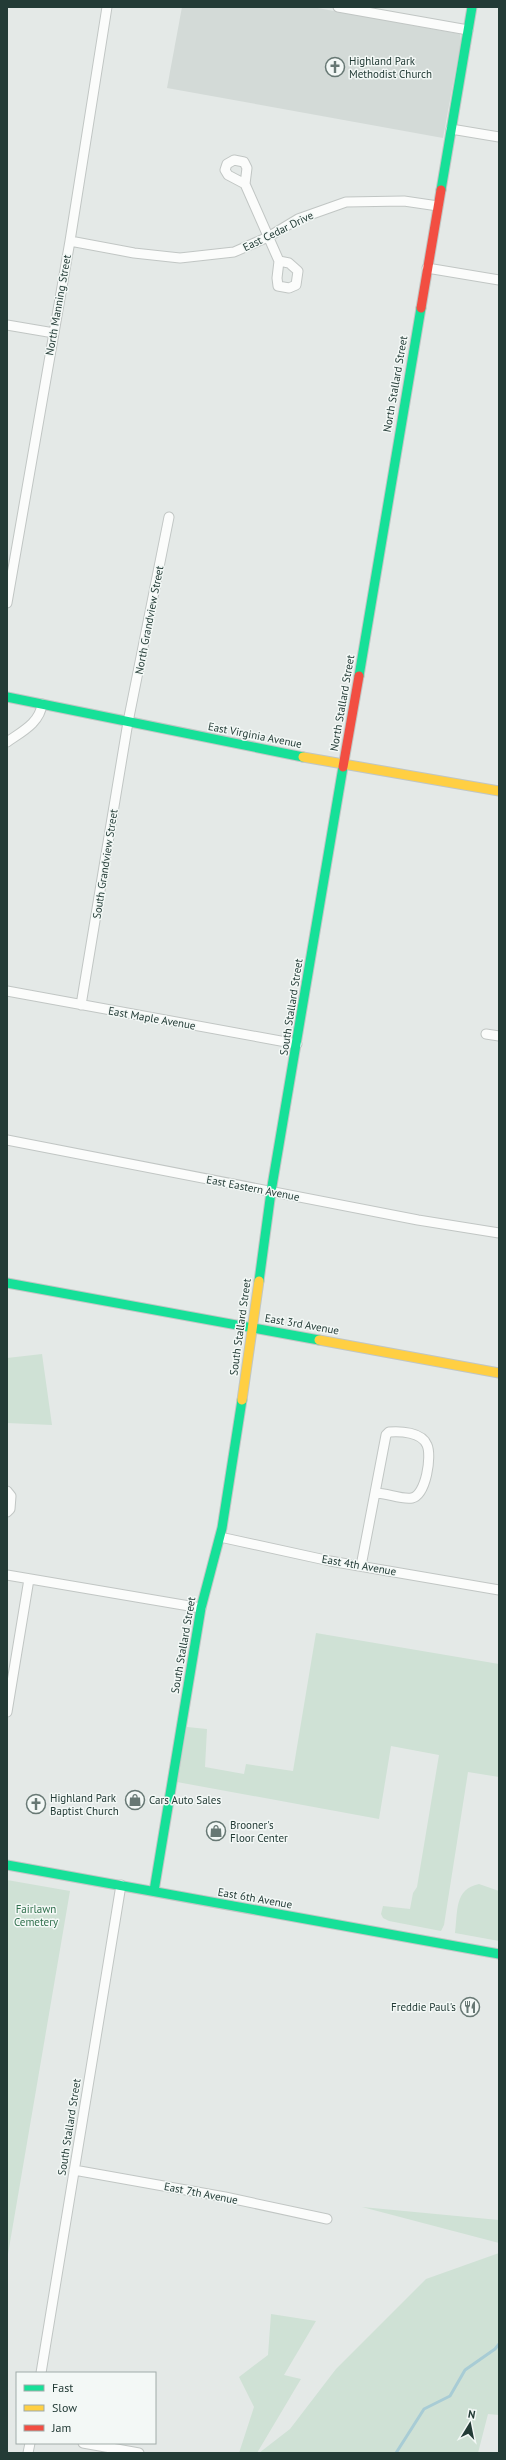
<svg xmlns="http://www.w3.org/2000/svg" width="506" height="2460" viewBox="0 0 506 2460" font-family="'PT Sans',sans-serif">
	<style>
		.built { fill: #d3dad7 }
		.green { fill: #cfe1d5 }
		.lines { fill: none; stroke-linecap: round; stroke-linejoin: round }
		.stream { stroke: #a8ccd5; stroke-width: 3 }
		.street-casing { stroke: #c1c6c4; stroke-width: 11 }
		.fast-casing { stroke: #c0c6c4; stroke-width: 11 }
		.slow-casing { stroke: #c0c6c4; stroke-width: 11 }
		.jam-casing { stroke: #c0c6c4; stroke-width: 11 }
		.street { stroke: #fbfcfb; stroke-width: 9 }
		.fast { stroke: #16e098; stroke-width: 9 }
		.slow { stroke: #ffcf43; stroke-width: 9 }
		.jam { stroke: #f24e42; stroke-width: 9 }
		.labels { text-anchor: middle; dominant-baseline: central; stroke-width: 3; stroke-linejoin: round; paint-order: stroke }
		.poi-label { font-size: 11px; fill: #233b36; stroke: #f3f8f6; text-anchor: start }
		.street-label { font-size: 11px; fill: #233b36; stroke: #f3f8f6 }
		.park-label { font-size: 11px; fill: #30704d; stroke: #f3f8f6 }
	</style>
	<rect width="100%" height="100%" fill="#e4e9e7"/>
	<path class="built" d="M182,7H312L460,34L461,41L443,138L167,88Z"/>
	<path class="green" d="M42,1354L52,1425L7,1423V1358Z
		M316,1633L499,1664V1777L468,1772L444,1925L441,1931L389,1921L383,1918L381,1914L383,1906L410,1909L413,1893L417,1887L439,1755L391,1746L379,1819L177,1782L187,1727L207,1729L205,1767L244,1774L246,1764L293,1771Z
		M7,1880L70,1891L7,2260Z
		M479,1884L499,1891V1941L455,1933C458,1911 454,1889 479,1884Z
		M362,2207L499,2220V2243Z
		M499,2253V2415L488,2414L478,2453H259L290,2429L336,2369L426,2279Z
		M271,2314L316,2321L284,2375L301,2379L257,2453H239L254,2407L239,2377L268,2355Z"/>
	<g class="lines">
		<path class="stream" d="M396,2453L424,2409L450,2396L465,2370L495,2349L499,2344"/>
		<defs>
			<path id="street" d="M338,7L468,30
				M451,129L499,137
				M234,160L244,162L247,168L245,184L228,175L225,170L227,164Z
				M245,184L279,261L289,263L298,271L296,285L289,288L278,286L277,278L279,261
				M70,241L134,253L180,258L234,252L268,237L298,219L346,202L404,201L438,206
				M427,268L499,280
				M7,325L54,333
				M7,603L70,241L107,7
				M7,742C21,732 40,723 42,704
				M7,991L297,1044
				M81,1005L128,722L169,517
				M486,1034L499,1036
				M7,1140L418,1220L499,1233
				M7,1491L11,1496L10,1509L7,1512
				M220,1537L330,1561L499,1590
				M361,1566L386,1435L389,1432C400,1431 422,1432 427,1445C432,1456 426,1495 412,1498C402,1500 387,1493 376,1493
				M7,1575L201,1608
				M7,1712L29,1579
				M74,2170L225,2197L327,2219
				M41,2373L121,1885
				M83,2443L139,2453
				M28,2453L30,2443"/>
			<path id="fast" d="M441,190L472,7
				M359,676L421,308
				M7,697L303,757
				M259,1281L271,1192L343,767
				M7,1283L319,1340
				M7,1865L499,1954
				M154,1891L201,1608L222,1528L242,1400"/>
			<path id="slow" d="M303,757L499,791
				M319,1340L499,1373
				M242,1400L259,1281"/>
			<path id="jam" d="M421,308L441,190
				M343,767L359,676"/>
		</defs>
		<use href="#street" class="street-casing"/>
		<use href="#fast" class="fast-casing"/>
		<use href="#slow" class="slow-casing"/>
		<use href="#jam" class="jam-casing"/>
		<use href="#street" class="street"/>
		<use href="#fast" class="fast"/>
		<use href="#slow" class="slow"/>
		<use href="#jam" class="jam"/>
	</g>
	<defs>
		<symbol id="church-ring" viewBox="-11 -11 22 22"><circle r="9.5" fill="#f3f8f6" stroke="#677874" stroke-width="1.5"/><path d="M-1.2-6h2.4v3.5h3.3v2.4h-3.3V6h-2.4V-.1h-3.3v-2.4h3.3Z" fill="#677874"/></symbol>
		<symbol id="shop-ring" viewBox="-11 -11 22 22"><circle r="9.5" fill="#f3f8f6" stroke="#677874" stroke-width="1.5"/><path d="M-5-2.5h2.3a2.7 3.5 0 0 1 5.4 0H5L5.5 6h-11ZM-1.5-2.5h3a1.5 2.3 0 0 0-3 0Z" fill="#677874"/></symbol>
		<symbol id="restaurant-ring" viewBox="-11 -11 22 22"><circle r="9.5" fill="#f3f8f6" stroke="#677874" stroke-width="1.5"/><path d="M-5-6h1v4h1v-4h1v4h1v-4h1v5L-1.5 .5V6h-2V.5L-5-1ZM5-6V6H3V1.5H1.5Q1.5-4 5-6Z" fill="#677874"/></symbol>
	</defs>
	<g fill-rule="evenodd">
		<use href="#church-ring" x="324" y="56" width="22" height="22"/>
		<use href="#shop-ring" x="124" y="1789" width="22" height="22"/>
		<use href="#church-ring" x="25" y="1793" width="22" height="22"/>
		<use href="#shop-ring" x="205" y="1820" width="22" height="22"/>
		<use href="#restaurant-ring" x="459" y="1996" width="22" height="22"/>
	</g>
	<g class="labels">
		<g class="poi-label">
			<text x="349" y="61">Highland Park<tspan x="349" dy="13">Methodist Church</tspan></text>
			<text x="50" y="1798">Highland Park<tspan x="50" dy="13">Baptist Church</tspan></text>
			<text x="149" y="1800">Cars Auto Sales</text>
			<text x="230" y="1825">Brooner's<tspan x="230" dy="13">Floor Center</tspan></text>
			<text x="456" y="2007" text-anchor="end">Freddie Paul's</text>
		</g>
		<g class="street-label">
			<text transform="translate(278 231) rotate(-26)">East Cedar Drive</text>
			<text transform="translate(58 305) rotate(-80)">North Manning Street</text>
			<text transform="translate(395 384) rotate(-80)">North Stallard Street</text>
			<text transform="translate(149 620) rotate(-79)">North Grandview Street</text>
			<text transform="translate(342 703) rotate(-80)">North Stallard Street</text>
			<text transform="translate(255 735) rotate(11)">East Virginia Avenue</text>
			<text transform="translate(105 864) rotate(-81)">South Grandview Street</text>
			<text transform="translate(291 1007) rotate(-81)">South Stallard Street</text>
			<text transform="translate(152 1018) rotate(10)">East Maple Avenue</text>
			<text transform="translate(253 1188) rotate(11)">East Eastern Avenue</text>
			<text transform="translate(302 1324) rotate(10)">East 3rd Avenue</text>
			<text transform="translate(240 1327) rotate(-82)">South Stallard Street</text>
			<text transform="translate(359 1565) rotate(10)">East 4th Avenue</text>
			<text transform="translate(183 1645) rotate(-80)">South Stallard Street</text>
			<text transform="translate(255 1898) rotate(10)">East 6th Avenue</text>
			<text transform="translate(69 2127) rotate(-81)">South Stallard Street</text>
			<text transform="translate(201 2193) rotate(11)">East 7th Avenue</text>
		</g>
		<g class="park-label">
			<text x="36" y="1909">Fairlawn<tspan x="36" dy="13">Cemetery</tspan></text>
		</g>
	</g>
	<rect width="506" height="2460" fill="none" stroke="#233b36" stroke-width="16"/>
	<rect x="16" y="2372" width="140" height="72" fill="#f3f8f6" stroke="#a0aca9"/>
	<rect x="24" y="2385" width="20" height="6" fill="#16e098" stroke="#a0aca9"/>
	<text x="52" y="2392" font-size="12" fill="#233b36">Fast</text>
	<rect x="24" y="2405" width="20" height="6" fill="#ffcf43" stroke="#a0aca9"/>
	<text x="52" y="2412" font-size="12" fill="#233b36">Slow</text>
	<rect x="24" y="2425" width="20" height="6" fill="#f24e42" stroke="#a0aca9"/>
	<text x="52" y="2432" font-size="12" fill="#233b36">Jam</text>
	<g transform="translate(470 2424) rotate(10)" stroke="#f3f8f6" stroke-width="3" paint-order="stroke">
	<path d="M0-3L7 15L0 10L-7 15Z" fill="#233b36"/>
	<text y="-6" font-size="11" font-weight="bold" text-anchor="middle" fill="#233b36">N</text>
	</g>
</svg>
